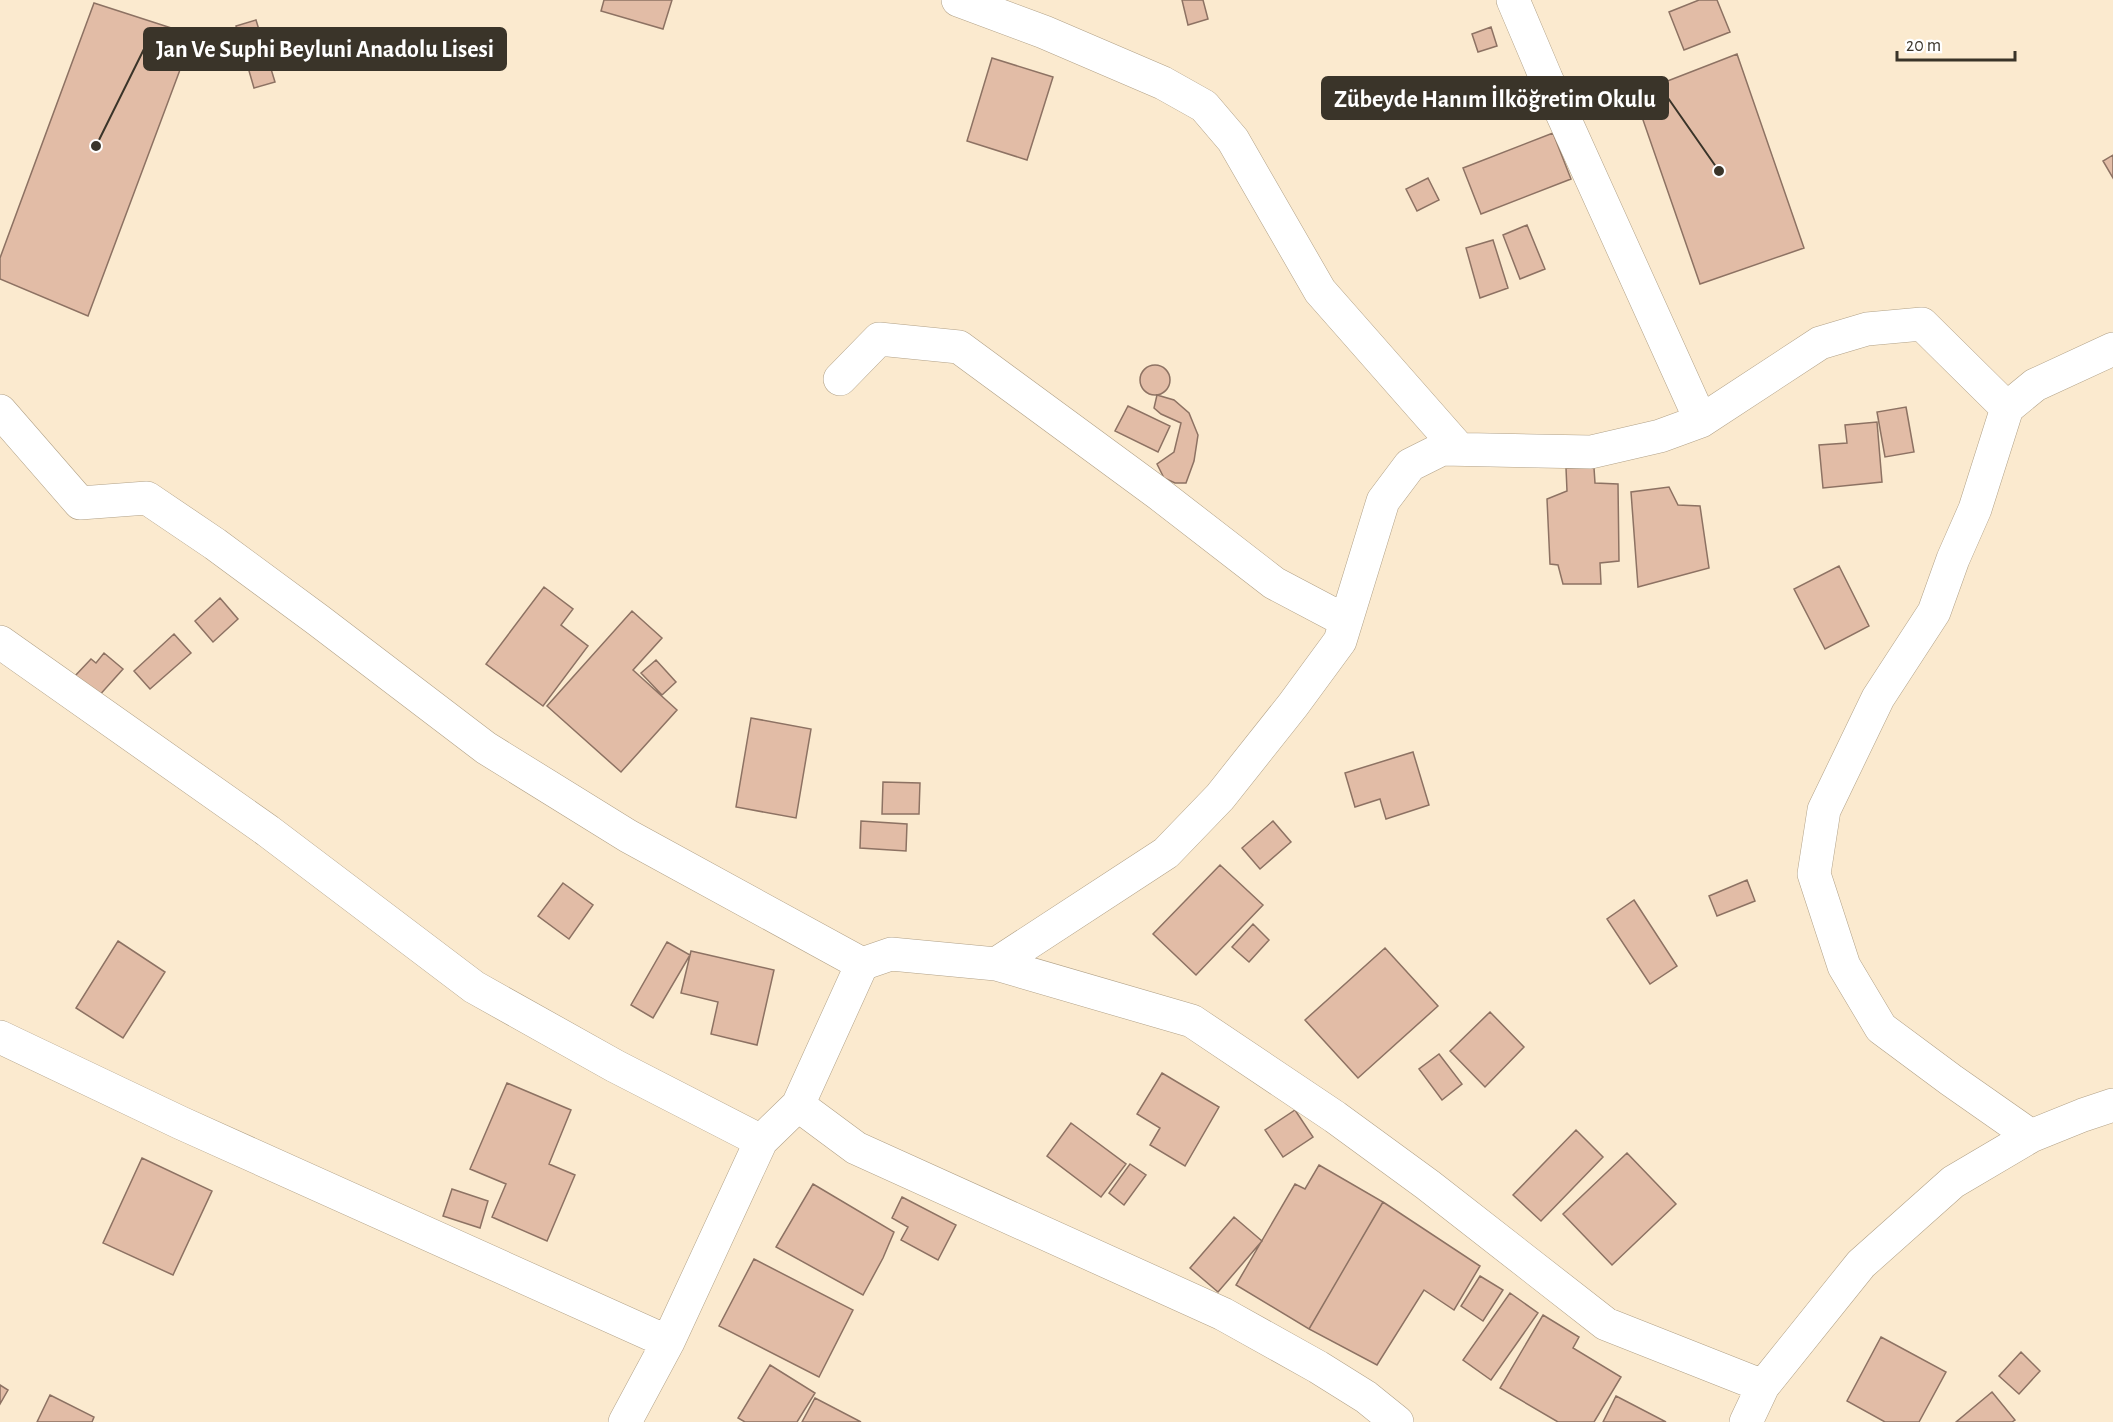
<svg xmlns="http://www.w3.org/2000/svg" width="2113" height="1422" viewBox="0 0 2113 1422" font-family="'Alegreya Sans',sans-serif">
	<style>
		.building { fill: #e2bca6; stroke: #8d7263; stroke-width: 1.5 }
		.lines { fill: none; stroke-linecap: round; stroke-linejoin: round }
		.street-casing { stroke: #b1a187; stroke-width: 34 }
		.street { stroke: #fff; stroke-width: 33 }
		.leader { fill: none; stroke: #3a3429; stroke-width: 2 }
		.callout-dot { fill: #3a3429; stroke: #fff; stroke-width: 2 }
		.callout { fill: #3a3429; stroke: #3a3429; stroke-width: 2 }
		.callout-label { font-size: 24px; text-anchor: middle; font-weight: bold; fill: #fff }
	</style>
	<rect width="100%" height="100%" fill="#fbeacf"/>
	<path class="building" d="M604,0H672L663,29L601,11Z
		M1182,0H1203L1208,19L1188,25Z
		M1699,0H1717L1730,32L1684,50L1669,12Z
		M94,3L193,35L88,316L0,279V258Z
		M256,20L275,82L254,88L236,26Z
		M1491,27L1497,46L1478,52L1472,34Z
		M1737,54L1804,248L1700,284L1634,94Z
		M992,58L1053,77L1027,160L967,141Z
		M1553,133L1571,179L1481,214L1463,168Z
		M2113,155V178L2103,161Z
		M1428,178L1439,200L1417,211L1406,189Z
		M1527,225L1545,269L1520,279L1503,235Z
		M1493,240L1508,288L1480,298L1466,248Z
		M1140 380a15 15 0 1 1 30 0a15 15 0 1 1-30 0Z
		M1157,395L1174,400L1189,413L1198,435L1194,461L1186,483H1175L1164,478L1157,464L1174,452L1181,423L1161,414L1154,408Z
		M1128,406L1170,426L1158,452L1115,431Z
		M1906,407L1914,452L1885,457L1877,412Z
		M1877,422L1882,482L1823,488L1819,445L1847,443L1845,425Z
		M1566,468H1594L1595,483L1618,484L1619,561L1600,563L1601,584H1563L1558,565L1550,564L1547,499L1567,491Z
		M1669,487L1678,505L1700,506L1709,568L1638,587L1631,492Z
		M1839,566L1869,626L1825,649L1794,589Z
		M544,587L573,609L561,625L588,646L543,706L486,664Z
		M220,598L238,619L213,642L195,621Z
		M632,611L662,638L633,670L677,710L621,772L547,706Z
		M174,634L191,653L150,689L134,671Z
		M104,653L123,669L97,698L74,677L91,659L96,663Z
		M656,660L676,682L662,695L641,673Z
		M751,718L811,729L796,818L736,807Z
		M1413,752L1429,805L1386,819L1380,799L1355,807L1345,773Z
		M883,782L920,783L919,814H882Z
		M861,821L907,824L906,851L860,848Z
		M1273,821L1291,842L1260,869L1242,848Z
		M1220,865L1263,905L1196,975L1153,934Z
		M1747,880L1755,901L1717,916L1709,896Z
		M563,883L593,905L569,939L538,916Z
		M1634,900L1677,966L1650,984L1607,919Z
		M1253,924L1269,940L1249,962L1232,947Z
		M118,941L165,972L123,1038L76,1008Z
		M667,942L690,955L653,1018L631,1005Z
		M1385,948L1438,1006L1358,1078L1305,1020Z
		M691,951L774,970L757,1045L711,1034L718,1002L681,993Z
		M1490,1012L1524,1047L1485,1087L1450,1051Z
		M1439,1054L1462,1084L1442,1100L1419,1069Z
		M1162,1073L1219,1107L1185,1166L1150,1145L1160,1128L1137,1114Z
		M507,1083L571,1110L549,1164L575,1175L547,1241L492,1217L506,1184L470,1169Z
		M1295,1110L1313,1137L1283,1157L1265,1130Z
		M1071,1123L1126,1164L1101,1197L1047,1156Z
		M1576,1130L1603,1157L1541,1221L1513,1195Z
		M1627,1153L1676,1204L1612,1265L1563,1214Z
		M142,1158L212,1191L173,1275L103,1243Z
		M1130,1164L1146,1175L1124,1205L1109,1193Z
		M1319,1165L1383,1202L1309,1329L1236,1285L1295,1184L1305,1189Z
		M813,1184L894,1232L883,1258L863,1295L776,1247Z
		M452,1189L488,1201L480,1228L443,1216Z
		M902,1197L956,1225L938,1260L901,1240L908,1227L892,1218Z
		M1383,1202L1480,1266L1454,1310L1424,1290L1377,1365L1309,1329Z
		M1234,1217L1262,1241L1218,1292L1190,1268Z
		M754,1259L853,1310L819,1377L719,1326Z
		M1480,1276L1503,1290L1483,1321L1461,1306Z
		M1510,1293L1538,1313L1491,1380L1463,1360Z
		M1543,1315L1579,1337L1573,1348L1621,1377L1594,1422H1558L1500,1388Z
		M1881,1337L1946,1372L1919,1422H1885L1847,1401Z
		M2021,1352L2040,1371L2019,1394L1999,1376Z
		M770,1365L815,1393L797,1422H745L738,1418Z
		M0,1385L8,1390L0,1404Z
		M0,1385L8,1390L0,1404Z
		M1992,1392L2015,1420L2012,1422H1956Z
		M50,1395L94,1417L92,1422H37Z
		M1616,1396L1666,1422H1603Z
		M815,1398L861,1422H802Z"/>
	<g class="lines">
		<defs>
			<path id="street" d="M958,0L1044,32L1163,83L1204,106L1233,140L1320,291L1459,449
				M1513,0L1546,78L1701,421
				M840,379L879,339L959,347L1159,494L1274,583L1346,621
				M0,411L80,503L147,498L215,544L318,620L486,748L628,836L862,964
				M0,642L268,831L474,987L615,1066L761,1141
				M996,964L1166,853L1220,797L1293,705L1340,641L1383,501L1410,465L1442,449L1591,452L1660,436L1701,421L1820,343L1867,329L1922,324L2007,408
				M0,1037L181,1123L668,1342
				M798,1105L856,1148L1223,1314L1318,1367L1366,1397L1397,1422
				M2031,1136L1951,1080L1881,1028L1844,966L1814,874L1824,810L1878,698L1934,612L1953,559L1975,509L2007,408L2035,385L2113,349
				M625,1422L668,1342L761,1141L798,1105L862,964L891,954L996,964L1192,1021L1335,1117L1428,1185L1606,1324L1763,1386L1861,1264L1953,1182L2031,1136L2083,1115L2113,1105
				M1746,1422L1763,1386"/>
		</defs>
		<use href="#street" class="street-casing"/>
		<use href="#street" class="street"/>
	</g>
	<path class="leader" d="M96 146L144 49M1719 171L1668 98"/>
	<g class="callout-dot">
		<circle cx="96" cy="146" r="6"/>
		<circle cx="1719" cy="171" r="6"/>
	</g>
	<g class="callout">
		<rect x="144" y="28" width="362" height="42" rx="6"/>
		<rect x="1322" y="77" width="346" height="42" rx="6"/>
	</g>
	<g class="callout-label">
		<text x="325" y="57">Jan Ve Suphi Beyluni Anadolu Lisesi</text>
		<text x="1495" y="107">Zübeyde Hanım İlköğretim Okulu</text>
	</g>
	<path d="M1897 51v9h118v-9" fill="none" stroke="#3a3429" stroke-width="3"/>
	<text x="1906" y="51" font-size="18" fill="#3a3429" stroke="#ffffff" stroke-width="4.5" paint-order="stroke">20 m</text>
</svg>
